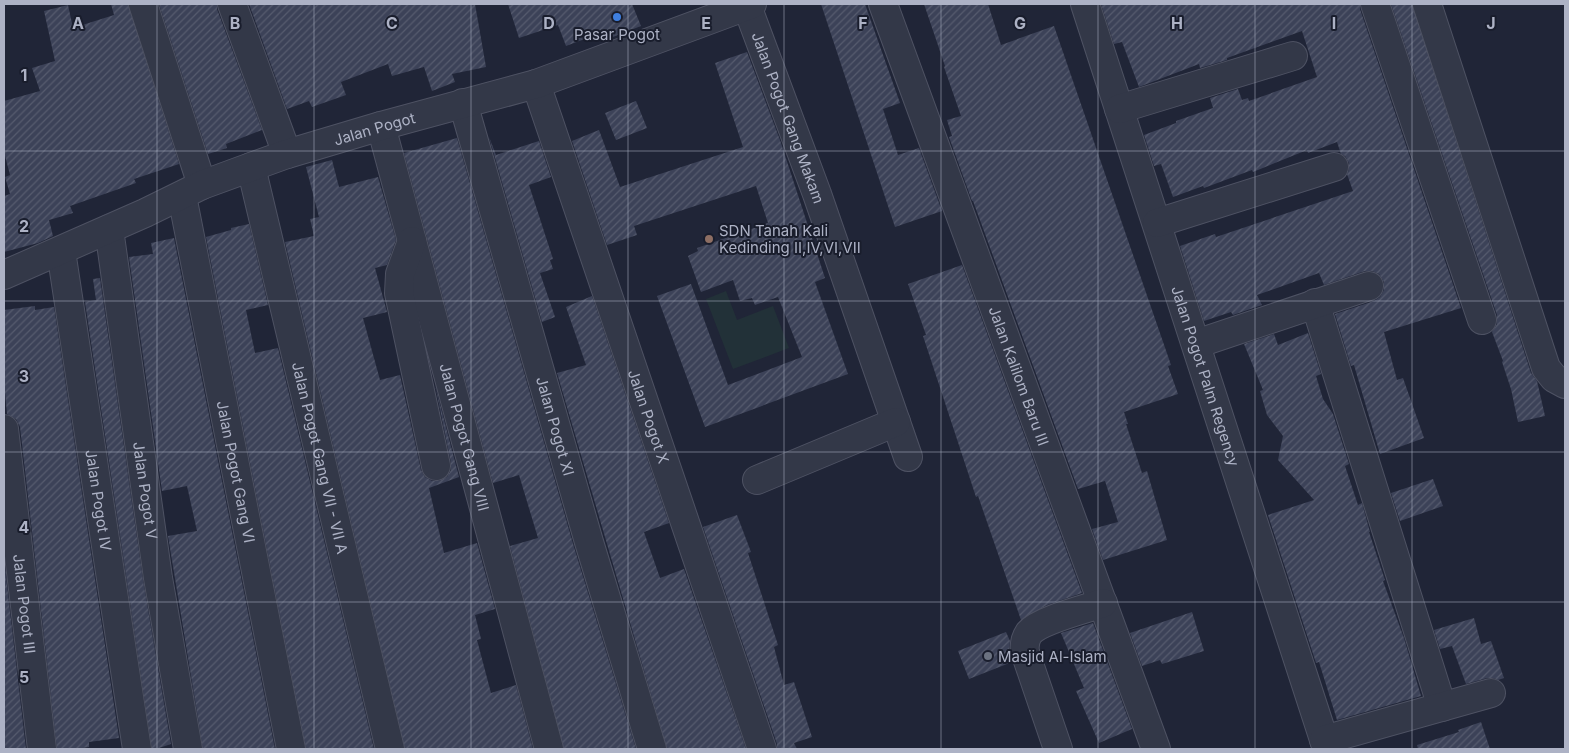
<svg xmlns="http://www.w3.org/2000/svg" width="1569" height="753" viewBox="0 0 1569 753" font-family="Inter,sans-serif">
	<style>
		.grass { fill: #223138 }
		.building { fill: url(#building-hatch) }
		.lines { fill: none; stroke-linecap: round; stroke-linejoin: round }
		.minor-casing { stroke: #4e5263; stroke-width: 30 }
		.minor { stroke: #333848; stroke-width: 28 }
		.grid { fill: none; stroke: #adb2c5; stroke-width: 1; stroke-opacity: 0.55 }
		.shop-dot { fill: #3f7fe0; stroke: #191d2c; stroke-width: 2 }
		.education-dot { fill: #8d6e63; stroke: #191d2c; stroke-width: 2 }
		.worship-dot { fill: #6b7280; stroke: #191d2c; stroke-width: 2 }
		.labels { text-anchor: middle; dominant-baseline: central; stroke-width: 4; stroke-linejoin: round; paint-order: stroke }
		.poi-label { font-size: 15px; fill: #adb2c5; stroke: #191d2c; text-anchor: start }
		.street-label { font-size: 15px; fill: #adb2c5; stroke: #191d2c }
		.grid-label { font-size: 16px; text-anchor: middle; font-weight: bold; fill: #adb2c5; stroke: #191d2c; stroke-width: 4; stroke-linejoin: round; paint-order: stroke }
	</style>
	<defs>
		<pattern id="building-hatch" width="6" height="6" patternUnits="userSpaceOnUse" patternTransform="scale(1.25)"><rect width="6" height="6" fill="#3c4258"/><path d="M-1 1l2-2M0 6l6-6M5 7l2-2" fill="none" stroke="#565b6e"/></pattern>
	</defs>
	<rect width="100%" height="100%" fill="#202537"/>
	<path class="grass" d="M726,291L737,320L773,306L789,348L733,369L706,299Z"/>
	<path class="building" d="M111,4H128L179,164L134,179L136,183L70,206L73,213L49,220L53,236L38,243L4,252V196L10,194L5,177L10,175L4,152V101L40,91L32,68L55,61L44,11L68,5L73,28L114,15Z
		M159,4H217V9L262,130L226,144L227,148L208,154Z
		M249,4H475L486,67L452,74L455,82L432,91L424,67L392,76L388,64L341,82L346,95L312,107L309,101L287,109Z
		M508,4H632L641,26L605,40L603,32L566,46L558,25L519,38Z
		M821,4H865L900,103L883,109L898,155L919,148L942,211L895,227Z
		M924,4H988L1001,45L1054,26L1171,365L1168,366L1178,394L1124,412L1128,424H1126L1142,473L1147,471L1167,540L1103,560L1092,529L1118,522L1105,481L1078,489L973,201H972L949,137L952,136L947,120L961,116L944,67L945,66Z
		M1101,4H1360V9L1461,308L1384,332L1397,380L1403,378L1424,438L1380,454L1354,365L1351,366L1335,314L1374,301L1380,297L1384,290V282L1379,274L1372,271H1365L1324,285L1319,273L1257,295L1262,305L1233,315L1231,312L1204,321L1180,246L1215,234L1216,237L1353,191L1347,174L1349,170V163L1345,156L1341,154L1337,142L1308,153L1307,150L1253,172L1252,170L1204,188L1203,186L1173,197L1161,164L1154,166L1144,135L1176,123V121L1213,108L1210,98L1238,89L1242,100L1248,98L1249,101L1317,77L1302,31L1227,58V60L1200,68L1199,64L1139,87L1122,42L1114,44Z
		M1391,4H1412L1531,373L1537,381L1545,416L1518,422L1511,389L1502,362L1503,361L1492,332L1497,324V315Z
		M747,52L780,140L825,278L815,282L848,374L705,427L657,296L691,284L728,385L802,357L778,297L755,305L752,298L740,301L733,280L701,292L688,256L698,251L697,248L768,223L756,186L634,226L637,235L607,245L572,141L599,130L620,187L743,147L715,63Z
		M636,101L647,128L616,140L605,113Z
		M489,137L496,155L539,141L551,177L529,185L553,259L550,260L553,269L540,273L555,317L542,322Z
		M457,138L574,547L636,749H564L510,546L538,538L519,475L493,483L404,153Z
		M332,160L339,187L378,177L396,240L387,265L375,268L387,312L363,318L380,380L400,375L421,470L425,477L432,481H439L447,477L451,470V463L435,385L459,477L429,488L444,553L477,543L495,609L475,615L481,639L477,640L491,693L516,685L533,749H405L285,242L314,236L310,219L319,217L306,167Z
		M249,224L268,305L246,310L255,353L278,348L374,749H306L206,237L231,230V228Z
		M174,238L275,749H203L168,536L197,531L187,486L162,491L129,257L153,254L151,243Z
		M962,265L1082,593L1047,605L1021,620L978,496L976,497L923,336L926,335L908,284Z
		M100,278L143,580L171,744L156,749H152L85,302L96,300L93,279Z
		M592,296L669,523L644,532L660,578L684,569L746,749H667L557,373L586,365L566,307Z
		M35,306V310L54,307L119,738L89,742V747L76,749H57L20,427L16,419L7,414L4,382V310Z
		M1308,333L1321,374L1316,376L1323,399L1333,414L1349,464L1345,466L1358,505L1362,503L1370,532H1369L1385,580L1383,581L1404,638L1421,696L1337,720L1319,662L1316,663L1268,515L1314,500L1278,460L1283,436L1267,415L1260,391L1263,390L1244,344L1274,334L1278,345Z
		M1433,479L1443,506L1400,521L1391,493Z
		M737,515L751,552L748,553L778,645L774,647L784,685L794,682L812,737L794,743L797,749H777V744L703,527Z
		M4,559L26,749H4Z
		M1192,612L1204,651L1162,664L1160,660L1142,666L1130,633Z
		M1474,618L1481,644L1491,641L1504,678L1498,680L1494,678H1487L1466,684L1452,646L1440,649L1434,630Z
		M1093,623L1132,729L1099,743L1076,691L1084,688L1061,633Z
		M1006,632L1010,641L1009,654L1012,662L969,679L958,651Z
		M1481,722L1490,749H1418L1417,745L1459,732L1458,730Z"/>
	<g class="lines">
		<defs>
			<g id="minor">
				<path d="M143,4L202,185"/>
				<path d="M232,4L287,154"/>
				<path id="s1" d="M883,4L1156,749"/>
				<path id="s2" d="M1085,4L1327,749"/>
				<path d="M1375,4L1482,320"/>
				<path d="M1427,4L1546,368L1554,378L1565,384"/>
				<path id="s3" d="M747,6L817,194L908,457"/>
				<path id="s4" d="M536,84L762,749"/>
				<path id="s5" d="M463,103L589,542L652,749"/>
				<path d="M1119,109L1293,56"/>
				<path id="s6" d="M381,126L549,749"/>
				<path id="s7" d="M251,167L390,749"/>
				<path id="s8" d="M182,196L291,749"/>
				<path d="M1157,223L1334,167"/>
				<path id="s9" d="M109,229L158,578L188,749"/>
				<path d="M412,241L400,274L399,293L436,466"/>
				<path id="s10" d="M61,251L137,749"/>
				<path id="s11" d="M4,275L145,213L202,185L251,167L287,154L381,126L536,84L752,4"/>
				<path d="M1315,303L1442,707"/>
				<path d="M1196,344L1369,286"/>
				<path id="s12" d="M4,429L42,749"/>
				<path d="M757,480L896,422"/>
				<path d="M1324,740L1491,693"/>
				<path d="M1058,749L1025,652C1024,645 1025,639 1029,633C1040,620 1086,609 1103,603"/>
			</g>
		</defs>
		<use href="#minor" class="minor-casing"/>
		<use href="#minor" class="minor"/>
	</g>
	<path class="grid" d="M157,4V749M314,4V749M471,4V749M628,4V749M784,4V749M941,4V749M1098,4V749M1255,4V749M1412,4V749M4,151H1565M4,301H1565M4,452H1565M4,602H1565"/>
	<circle class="shop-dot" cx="617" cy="17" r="5"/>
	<circle class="education-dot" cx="709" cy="239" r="5"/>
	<circle class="worship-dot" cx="988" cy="656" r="5"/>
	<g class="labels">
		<g class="poi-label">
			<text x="617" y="34" text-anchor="middle">Pasar Pogot</text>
			<text x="719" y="230">SDN Tanah Kali<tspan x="719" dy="17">Kedinding II,IV,VI,VII</tspan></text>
			<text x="998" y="656">Masjid Al-Islam</text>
		</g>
		<g class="street-label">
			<text stroke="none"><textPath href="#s3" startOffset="119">Jalan Pogot Gang Makam</textPath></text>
			<text stroke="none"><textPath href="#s11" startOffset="399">Jalan Pogot</textPath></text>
			<text stroke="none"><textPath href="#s2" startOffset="391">Jalan Pogot Palm Regency</textPath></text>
			<text stroke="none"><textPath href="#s1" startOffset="396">Jalan Kalilom Baru III</textPath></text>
			<text stroke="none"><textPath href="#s4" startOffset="351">Jalan Pogot X</textPath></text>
			<text stroke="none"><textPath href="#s5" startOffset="336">Jalan Pogot XI</textPath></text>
			<text stroke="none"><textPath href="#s6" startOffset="322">Jalan Pogot Gang VIII</textPath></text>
			<text stroke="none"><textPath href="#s7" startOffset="299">Jalan Pogot Gang VII - VII A</textPath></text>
			<text stroke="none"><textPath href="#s8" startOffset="281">Jalan Pogot Gang VI</textPath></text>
			<text stroke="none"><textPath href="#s9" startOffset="264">Jalan Pogot V</textPath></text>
			<text stroke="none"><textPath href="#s10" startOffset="252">Jalan Pogot IV</textPath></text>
			<text stroke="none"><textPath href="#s12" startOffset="176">Jalan Pogot III</textPath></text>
		</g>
	</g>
	<g class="grid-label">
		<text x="78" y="29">A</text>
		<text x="235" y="29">B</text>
		<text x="392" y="29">C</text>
		<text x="549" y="29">D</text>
		<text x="706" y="29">E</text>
		<text x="863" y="29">F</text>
		<text x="1020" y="29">G</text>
		<text x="1177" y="29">H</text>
		<text x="1334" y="29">I</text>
		<text x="1491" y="29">J</text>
		<text x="24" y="81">1</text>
		<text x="24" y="232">2</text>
		<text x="24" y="382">3</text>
		<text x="24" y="533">4</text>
		<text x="24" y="683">5</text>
	</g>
	<rect width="1569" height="753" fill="none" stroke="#adb2c5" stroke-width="10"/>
</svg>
